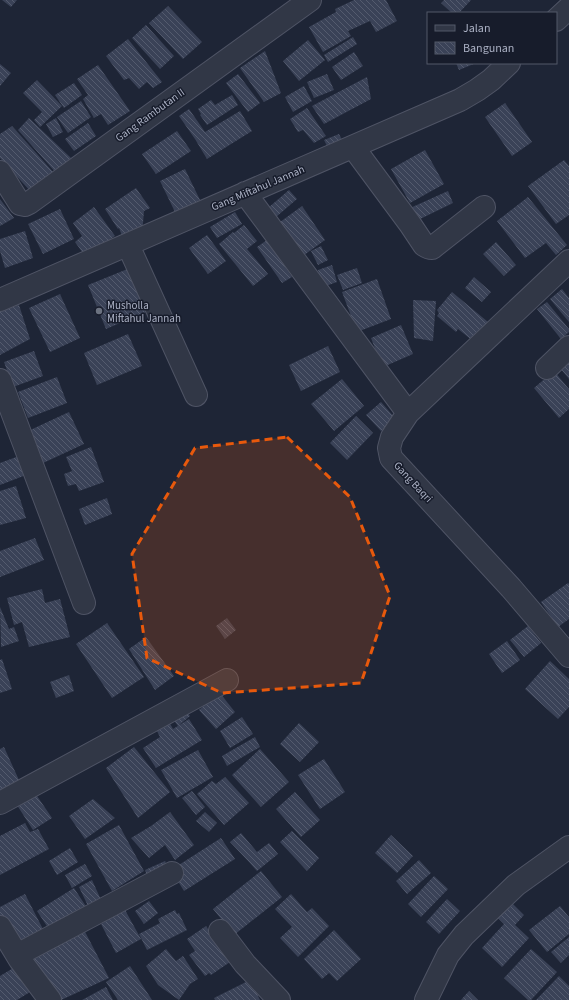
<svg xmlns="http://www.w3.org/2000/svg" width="569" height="1000" viewBox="0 0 569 1000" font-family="'Source Sans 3',sans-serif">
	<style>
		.building { fill: url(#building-back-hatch) }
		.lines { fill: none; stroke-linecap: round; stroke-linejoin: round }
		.minor-casing { stroke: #4f5465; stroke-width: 24 }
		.minor { stroke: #313746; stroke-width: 22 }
		.marked { fill: #e8590c; fill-opacity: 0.2; stroke: #e8590c; stroke-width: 3; stroke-dasharray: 8 5; stroke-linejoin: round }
		.worship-dot { fill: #6b7280; stroke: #171c2b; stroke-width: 1.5 }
		.labels { text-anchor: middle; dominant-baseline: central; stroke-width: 3; stroke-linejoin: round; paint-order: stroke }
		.street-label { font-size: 11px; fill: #abb1c4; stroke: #171c2b }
		.poi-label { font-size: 11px; fill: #abb1c4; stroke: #171c2b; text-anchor: start }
	</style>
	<defs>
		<pattern id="building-back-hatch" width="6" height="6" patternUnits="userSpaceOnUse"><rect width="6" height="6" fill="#3a4257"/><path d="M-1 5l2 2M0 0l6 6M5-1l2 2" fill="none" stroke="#545b6e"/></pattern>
	</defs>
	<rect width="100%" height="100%" fill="#1e2536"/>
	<path class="building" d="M2,0H17L11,7Z
		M354,0H386L397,21L376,32L370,21L348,31L351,36L323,52L309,27L336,12L335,9Z
		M444,0H471L459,13H452L441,3Z
		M168,6L202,42L183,59L149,23Z
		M146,25L174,56L160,69L132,38Z
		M353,37L357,44L328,62L324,55Z
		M128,39L162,82L153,88L147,82L139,89L129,78L124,80L106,56Z
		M308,40L325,60L299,81L283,61Z
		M265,51L281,93L264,102L240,68Z
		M354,52L363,66L341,80L332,67Z
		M456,63H476L459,70Z
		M0,64L11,73L0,86Z
		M98,65L130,111L108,125L101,114L94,118L83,99L88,95L77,79Z
		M238,74L260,103L248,112L226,83Z
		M327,74L334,90L314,98L307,82Z
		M367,77L371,99L324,124L312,106Z
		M37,80L62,106L40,127L34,120L42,112L23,93Z
		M74,83L82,95L64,108L55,95Z
		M304,86L312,101L293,112L285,97Z
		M232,95L238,105L207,125L200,115L201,114L198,109L211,100L215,105Z
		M81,101L91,117L68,133L57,117Z
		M505,103L532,142L512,156L485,117Z
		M307,108L326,136L314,143L303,130L298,132L290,119Z
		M189,109L205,132L240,111L252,131L207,159L195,139L179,116Z
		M29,118L71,158L57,174L18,130Z
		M56,118L63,132L53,137L46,124Z
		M88,123L96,136L74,151L65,139Z
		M12,126L54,173L32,193L0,158V134Z
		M177,131L191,151L156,174L142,154Z
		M339,134L342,140L328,148L324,140Z
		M425,150L444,184L410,203L391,169Z
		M564,160L569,166V215L556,224L528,186Z
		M185,169L200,200L175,212L160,181Z
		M136,188L150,208L144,211L142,235L124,241L119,228L118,229L105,209Z
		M289,190L297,199L276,217L268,208Z
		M448,191L453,203L414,222L408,209Z
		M528,197L567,245L556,255L546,243L525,258L497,221Z
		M0,199L14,218L0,226Z
		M302,206L325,240L300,258L276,225Z
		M94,207L115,236L93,251L85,256L75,242L82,236L73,223Z
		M60,209L74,239L43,254L28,224Z
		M235,212L242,224L217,238L210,227Z
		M244,225L257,241L247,249L268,274L253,286L219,244L233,232L234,233Z
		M25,231L33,258L5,268L0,251V239Z
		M207,235L226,261L208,274L189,248Z
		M267,240L292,277L282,283L257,247Z
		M496,242L516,265L504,276L483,254Z
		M321,246L328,260L318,265L311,251Z
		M332,265L337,282L323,287L318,270Z
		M130,268L148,311L106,329L88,285Z
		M357,268L362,283L343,290L337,275Z
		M474,277L491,292L482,302L465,288Z
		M377,279L391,319L357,332L342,292Z
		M562,289L569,298V322L550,299Z
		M452,292L488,322L473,341L458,329L456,332L437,316L439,313L437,310Z
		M60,294L80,338L50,352L29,308Z
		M413,300L436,301L433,341L414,338Z
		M547,302L569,329V332L561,339L537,309Z
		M19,305L30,339L0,355V312Z
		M401,325L413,354L383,367L370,353L376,351L371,338Z
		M128,334L142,366L97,385L84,353Z
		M328,346L340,372L301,391L289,365Z
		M34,351L43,376L13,387L4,362Z
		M569,351V379L555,362Z
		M554,371L569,389V409L559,418L534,388Z
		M57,377L67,403L28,418L18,392Z
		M342,379L364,406L334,431L311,404Z
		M381,402L395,418L381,431L366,415Z
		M69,412L84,444L41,464L26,432Z
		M356,416L373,433L347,460L330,443Z
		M91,447L104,482L79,491L76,484L68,486L64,474L72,471L66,457Z
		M19,456L26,475L0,485V463Z
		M16,486L26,518L0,525V491Z
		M107,498L112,514L85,525L79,509Z
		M35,538L44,560L0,577V551Z
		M568,583L569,584V619L558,627L541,602Z
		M42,589L45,603L60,599L70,637L29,647L22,622L14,625L7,598Z
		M0,607L9,629L14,627L19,641L1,647Z
		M227,618L236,630L225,639L216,626Z
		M107,623L144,677L112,698L76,644Z
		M528,626L541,643L524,657L510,640Z
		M146,637L174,676L155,690L129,649Z
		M507,641L520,660L502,673L489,654Z
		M2,659L12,689L0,693V660Z
		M550,661L569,679V707L558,719L525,689Z
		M69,675L74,691L56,698L50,682Z
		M219,692L235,712L216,729L199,710Z
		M182,705L190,716L178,726L169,714Z
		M242,717L253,734L230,748L220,731Z
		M189,719L202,740L156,768L143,748L160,737L155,727L168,720L173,729Z
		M299,723L319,742L300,762L280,744Z
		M255,737L260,747L227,766L222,756Z
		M4,747L23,789L0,800V749Z
		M134,747L170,792L138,818L106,768Z
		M260,749L289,782L261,807L232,775Z
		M198,750L213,777L177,798L161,770Z
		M324,759L345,792L320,809L298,775Z
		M225,777L249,803L224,825L197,794L212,781L216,784Z
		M33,790L52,818L33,830L15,802Z
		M192,791L205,807L196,815L182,798Z
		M295,792L320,820L301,837L276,809Z
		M93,799L115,818L85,839L69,816Z
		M170,812L194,845L175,860L165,845L149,858L131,838L151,826Z
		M205,812L217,823L209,832L196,821Z
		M25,823L30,832L38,829L49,849L0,875V836Z
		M119,825L144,871L112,891L86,844Z
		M292,831L319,858L307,871L280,842Z
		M241,833L257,852L269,843L278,854L257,871L249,862L230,842Z
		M391,835L413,856L397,873L375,853Z
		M221,838L235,859L184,891L171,870Z
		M70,848L78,862L57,875L49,861Z
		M419,860L431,873L407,894L396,881Z
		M165,861L170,873L150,882L145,870Z
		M85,864L92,876L72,888L65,875Z
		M261,871L282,897L234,935L218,924L222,920L213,909Z
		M434,876L448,889L421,917L408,904Z
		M92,880L102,902L89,908L79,887Z
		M74,888L89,911L52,934L37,911Z
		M25,894L47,937L19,952L0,916V907Z
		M291,894L307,912L312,908L329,926L298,957L280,938L292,927L275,909Z
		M447,899L460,911L439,934L426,922Z
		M509,900L524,915L515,925L529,938L502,967L482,948L504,924L495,915Z
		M149,901L158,913L144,924L135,911Z
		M560,906L569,917V934L547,952L529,930Z
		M125,910L141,939L116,953L101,924Z
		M175,910L177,914L179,913L187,930L147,950L139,934L160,923L158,919Z
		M81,924L109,978L61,1000H51L31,954Z
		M206,926L230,962L211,975L209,973L205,976L189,955L195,951L187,939Z
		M334,930L361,959L337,981L329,973L322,979L304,959Z
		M569,937V955L561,963L551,952Z
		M166,949L176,961L183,956L198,979L190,984L179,1000L158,985L146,966Z
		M531,949L557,972L531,1000H528L504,978Z
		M130,966L152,1000H118L106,982Z
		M15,967L30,992L17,1000H0V976Z
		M559,976L569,986V1000H536Z
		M250,980L260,1000H215L214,998Z
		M106,987L113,1000H82Z
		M469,991L478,1000H461Z"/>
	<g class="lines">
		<defs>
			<path id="minor" d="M556,20L569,8
				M353,147L410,224L424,245C427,247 429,248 432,248L484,207
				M0,172L20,204L25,205L29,203L310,0
				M245,193L408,413
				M128,245L196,395
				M569,261L408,413L392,437L389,448L391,458L511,588L569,656
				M0,300L460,100L477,90L491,80L509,63
				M547,368L569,347
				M0,380L84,603
				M0,803L227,680
				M0,927L20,960L50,1000
				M220,931L245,964L279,1000
				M17,955L172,873
				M426,1000L448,955L464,935L516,885L569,847"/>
		</defs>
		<use href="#minor" class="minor-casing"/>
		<use href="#minor" class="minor"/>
	</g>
	<path class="marked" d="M287,437L350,497L390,596L361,683L222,693L147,658L132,554L195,448Z"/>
	<circle class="worship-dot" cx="99" cy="311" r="4"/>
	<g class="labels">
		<g class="street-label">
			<text transform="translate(150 115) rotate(-36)">Gang Rambutan II</text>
			<text transform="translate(258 188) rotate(-23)">Gang Miftahul Jannah</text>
			<text transform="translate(413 482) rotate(47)">Gang Baqri</text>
		</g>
		<g class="poi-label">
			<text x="107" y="305">Musholla<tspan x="107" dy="13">Miftahul Jannah</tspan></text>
		</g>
	</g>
	<rect x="427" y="12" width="130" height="52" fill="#171c2b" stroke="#525868"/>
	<rect x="435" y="25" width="20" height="6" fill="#313746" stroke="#525868"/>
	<text x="463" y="32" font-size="12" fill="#abb1c4">Jalan</text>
	<rect x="435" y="42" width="20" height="12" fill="url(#building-back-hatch)" stroke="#525868"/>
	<text x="463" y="52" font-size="12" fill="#abb1c4">Bangunan</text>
</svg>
